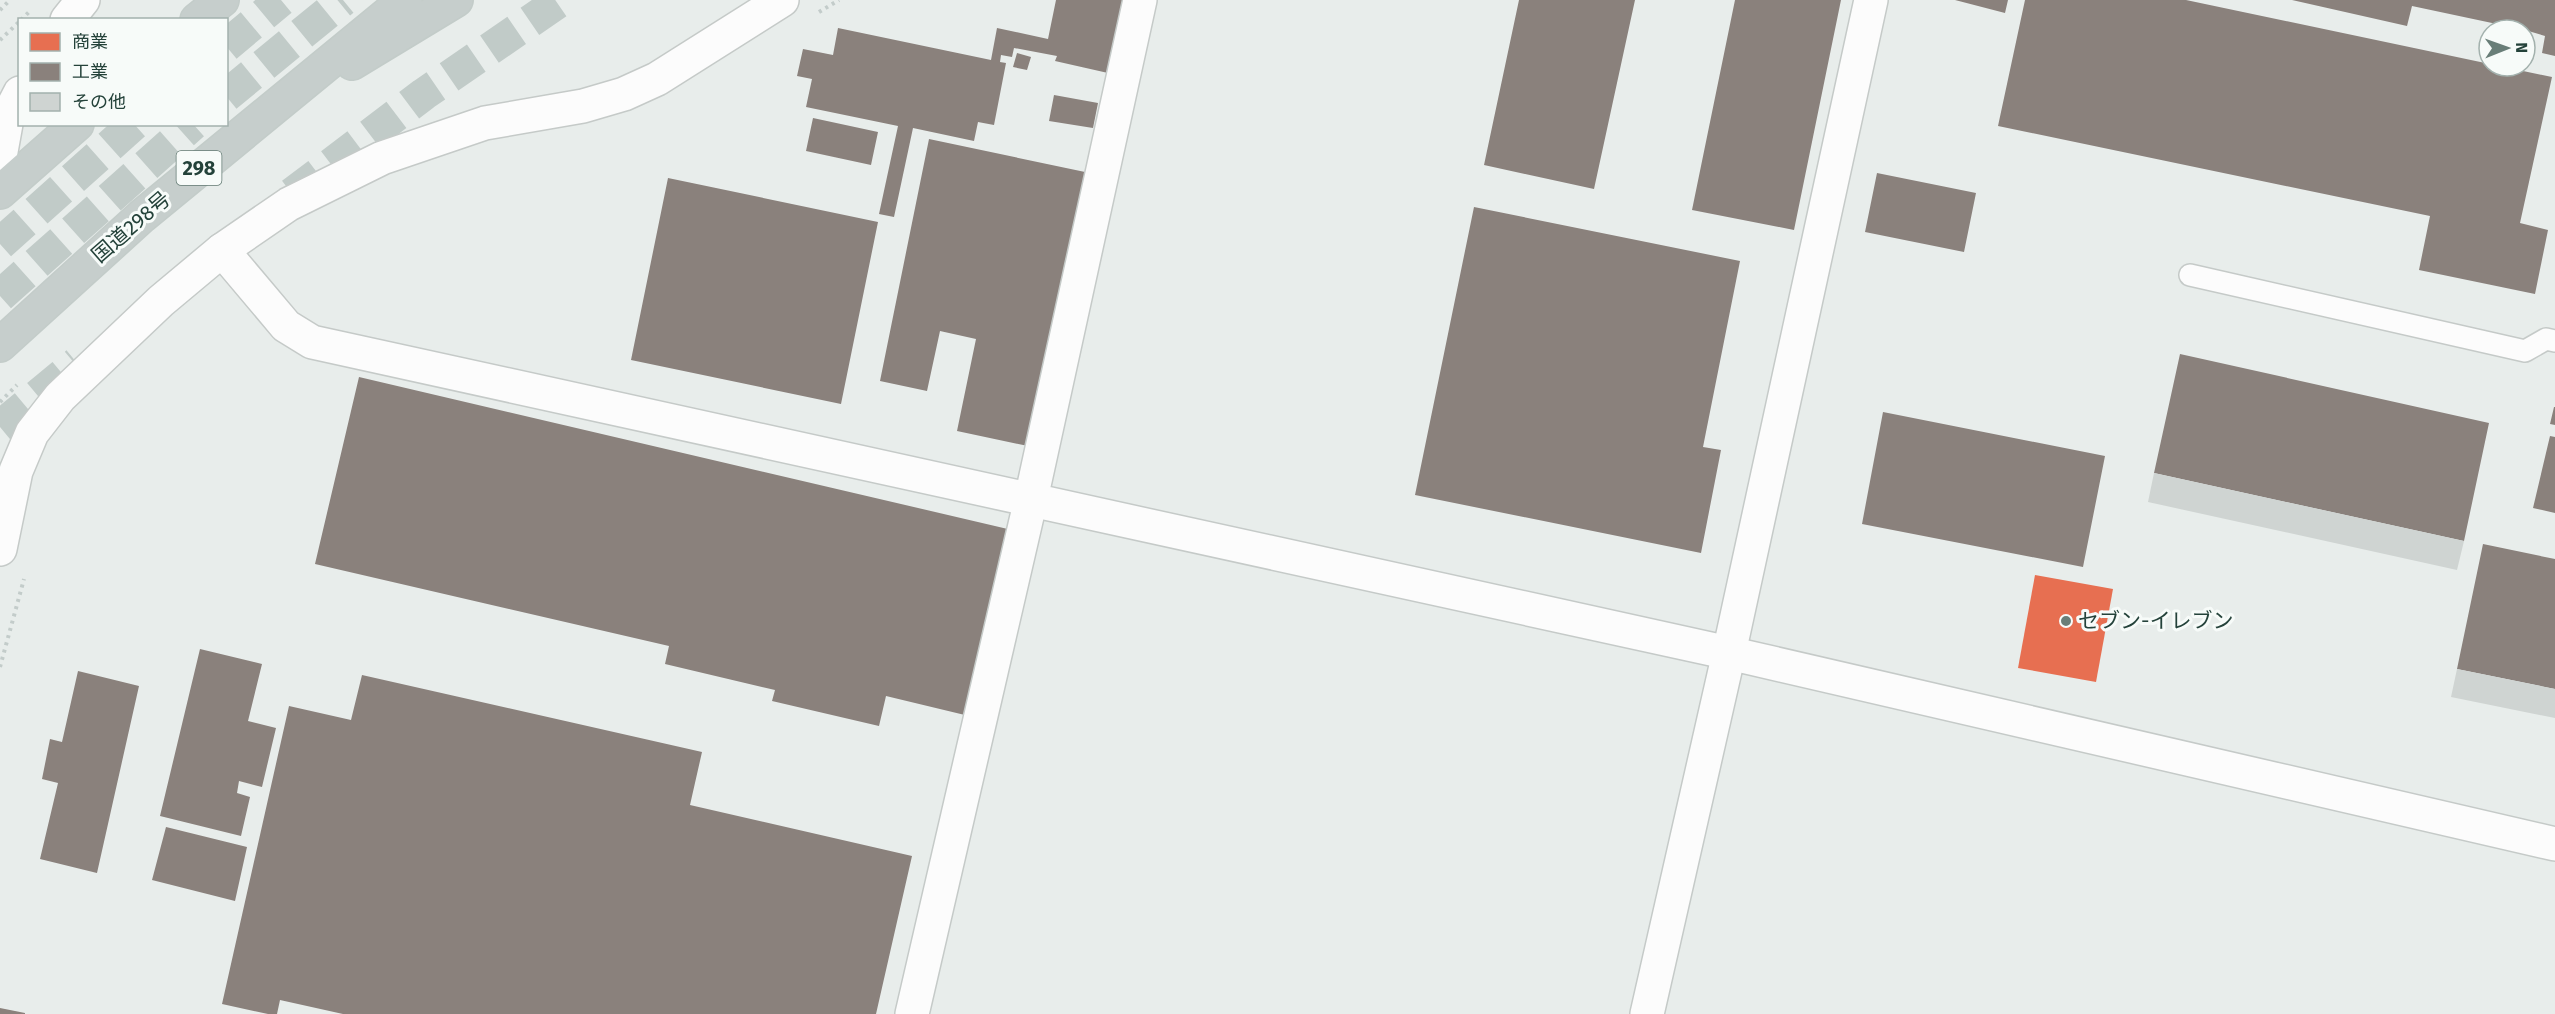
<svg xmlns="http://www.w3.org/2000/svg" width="2555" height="1014" viewBox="0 0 2555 1014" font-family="'Fira Sans','Noto Sans JP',sans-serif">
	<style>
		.shops { fill: #e76f51 }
		.industry { fill: #8a817c }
		.building { fill: #cfd4d2 }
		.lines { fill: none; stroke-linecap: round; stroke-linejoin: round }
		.motorway-tunnel { stroke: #c1cbc8; stroke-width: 33; stroke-dasharray: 33 16; stroke-linecap: butt }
		.service-casing { stroke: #c5cac8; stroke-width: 24 }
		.minor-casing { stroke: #c5cac8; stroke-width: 36 }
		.tertiary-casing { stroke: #c5cac8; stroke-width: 36 }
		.trunk-casing { stroke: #c3ccc9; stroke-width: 36 }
		.path { stroke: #c3ccca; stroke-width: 4; stroke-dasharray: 3 4.5; stroke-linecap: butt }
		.service { stroke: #fcfcfc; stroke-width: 21 }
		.minor { stroke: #fcfcfc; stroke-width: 33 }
		.tertiary { stroke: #fcfcfc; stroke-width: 33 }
		.trunk { stroke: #c6cecc; stroke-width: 33 }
		.poi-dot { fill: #697e78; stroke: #f7fbf9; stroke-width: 2 }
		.labels { text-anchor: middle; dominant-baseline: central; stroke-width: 6; stroke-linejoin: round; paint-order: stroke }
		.shield { fill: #f7fbf9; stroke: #637a73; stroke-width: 1.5 }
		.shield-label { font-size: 20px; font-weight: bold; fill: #24423a }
		.street-label { font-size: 21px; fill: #24423a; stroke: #f7fbf9 }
		.poi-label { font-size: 21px; fill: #24423a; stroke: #f7fbf9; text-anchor: start }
	</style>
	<rect width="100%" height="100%" fill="#e8edeb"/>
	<path class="shops" d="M2035,575L2113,589L2096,682L2018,668Z"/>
	<path class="industry" d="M1056,0H1123L1108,73L1055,61L1057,56L1014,48L1012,57L1001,55L1000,62L1006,63L994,125L978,122L974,141L913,128L894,217L879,214L898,126L806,107L812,79L797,76L803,49L833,55L838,28L991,60L997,28L1048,39Z
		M1519,0H1635L1594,189L1484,165Z
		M1735,0H1841L1794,230L1692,210Z
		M1955,0H2008L2005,13Z
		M2025,0H2186L2552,77L2520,223L2548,230L2535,294L2419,270L2430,216L1998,126Z
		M2292,0H2555V56L2542,53L2545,36L2525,30L2412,6L2407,26Z
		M1017,53L1031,57L1027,70L1013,67Z
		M1054,95L1098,103L1093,128L1049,121Z
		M813,118L878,132L871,165L806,151Z
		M929,139L1085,172L1028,446L957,431L976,339L940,331L927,391L880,381Z
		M1877,173L1976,193L1964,252L1865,232Z
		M668,178L878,222L841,404L631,360Z
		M1474,207L1740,261L1703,447L1721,450L1701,553L1415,495Z
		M2180,354L2489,423L2464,541L2154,473Z
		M359,377L1012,530L969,716L886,696L879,726L772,701L775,690L665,664L669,646L315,564Z
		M2554,407H2555V425L2550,424Z
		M1883,412L2105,456L2083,567L1862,524Z
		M2550,436L2555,437V513L2533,508Z
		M2483,544L2555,559V689L2457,669Z
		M200,649L262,664L248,721L276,728L262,787L239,781L237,793L250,797L241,836L160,816Z
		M78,671L139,686L97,873L40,859L58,783L42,779L50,739L62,742Z
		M362,675L702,752L690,805L912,856L876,1014H343L280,1000L277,1014H268L222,1004L289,706L351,720Z
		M166,827L247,847L235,901L152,880Z
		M0,1008L25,1013V1014H0Z"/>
	<path class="building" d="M2154,473L2464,541L2457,570L2148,502Z
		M2457,669L2555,689V718L2451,697Z"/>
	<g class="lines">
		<path class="motorway-tunnel" d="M226,46L281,0
			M226,96L343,0
			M292,194L424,94L561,0
			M0,244L134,124
			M0,296L193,124
			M0,427L77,363"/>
		<defs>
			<path id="service" d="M2190,275L2525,351L2546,339L2555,341"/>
			<path id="minor" d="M67,20L83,0
				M0,157L7,118L20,93
				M222,250L286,326L312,342L1729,653L2555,844
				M912,1014L1031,499L1140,0
				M1647,1014L1729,653L1871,0"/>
			<path id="tertiary" d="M0,549L16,471L32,433L60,397L161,301L222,250L289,204L382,158L485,123L583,106L624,94L657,79L782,0"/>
			<path id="trunk" d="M197,20L222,0
				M352,63L456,0
				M0,192L77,124
				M0,345L142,216L405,0"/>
		</defs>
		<use href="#service" class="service-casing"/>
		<use href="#minor" class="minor-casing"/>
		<use href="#tertiary" class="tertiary-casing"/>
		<use href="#trunk" class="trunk-casing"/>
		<path class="path" d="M0,10L10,0
			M819,12L839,0
			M21,20L29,12
			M0,40L20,21
			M0,402L17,385
			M0,667L24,579"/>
		<use href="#service" class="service"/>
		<use href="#minor" class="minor"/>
		<use href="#tertiary" class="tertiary"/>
		<use href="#trunk" class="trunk"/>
	</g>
	<circle class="poi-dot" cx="2066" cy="621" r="6"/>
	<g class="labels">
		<rect class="shield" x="176.5" y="151" width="45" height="34" rx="4.5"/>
		<g class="shield-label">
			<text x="199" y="168">298</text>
		</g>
		<g class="street-label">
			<text transform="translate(131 227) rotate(-41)">国道298号</text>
		</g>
		<g class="poi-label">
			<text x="2078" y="621">セブン-イレブン</text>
		</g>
	</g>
	<rect x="18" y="18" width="210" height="108" fill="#f7fbf9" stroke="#a3b1ad" stroke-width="1.5"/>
	<rect x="30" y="33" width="30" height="18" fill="#e76f51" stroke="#a3b1ad" stroke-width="1.5"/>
	<text x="72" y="48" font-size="18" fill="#24423a">商業</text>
	<rect x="30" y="63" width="30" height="18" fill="#8a817c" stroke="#a3b1ad" stroke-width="1.5"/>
	<text x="72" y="78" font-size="18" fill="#24423a">工業</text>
	<rect x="30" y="93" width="30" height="18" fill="#cfd4d2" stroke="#a3b1ad" stroke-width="1.5"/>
	<text x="72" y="108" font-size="18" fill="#24423a">その他</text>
	<g transform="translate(2507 48) rotate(89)"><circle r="28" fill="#f7fbf9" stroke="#a3b1ad" stroke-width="1.5"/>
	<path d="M0-4.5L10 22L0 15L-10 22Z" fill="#697e78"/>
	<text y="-9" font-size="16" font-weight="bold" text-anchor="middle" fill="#24423a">N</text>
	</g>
</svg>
